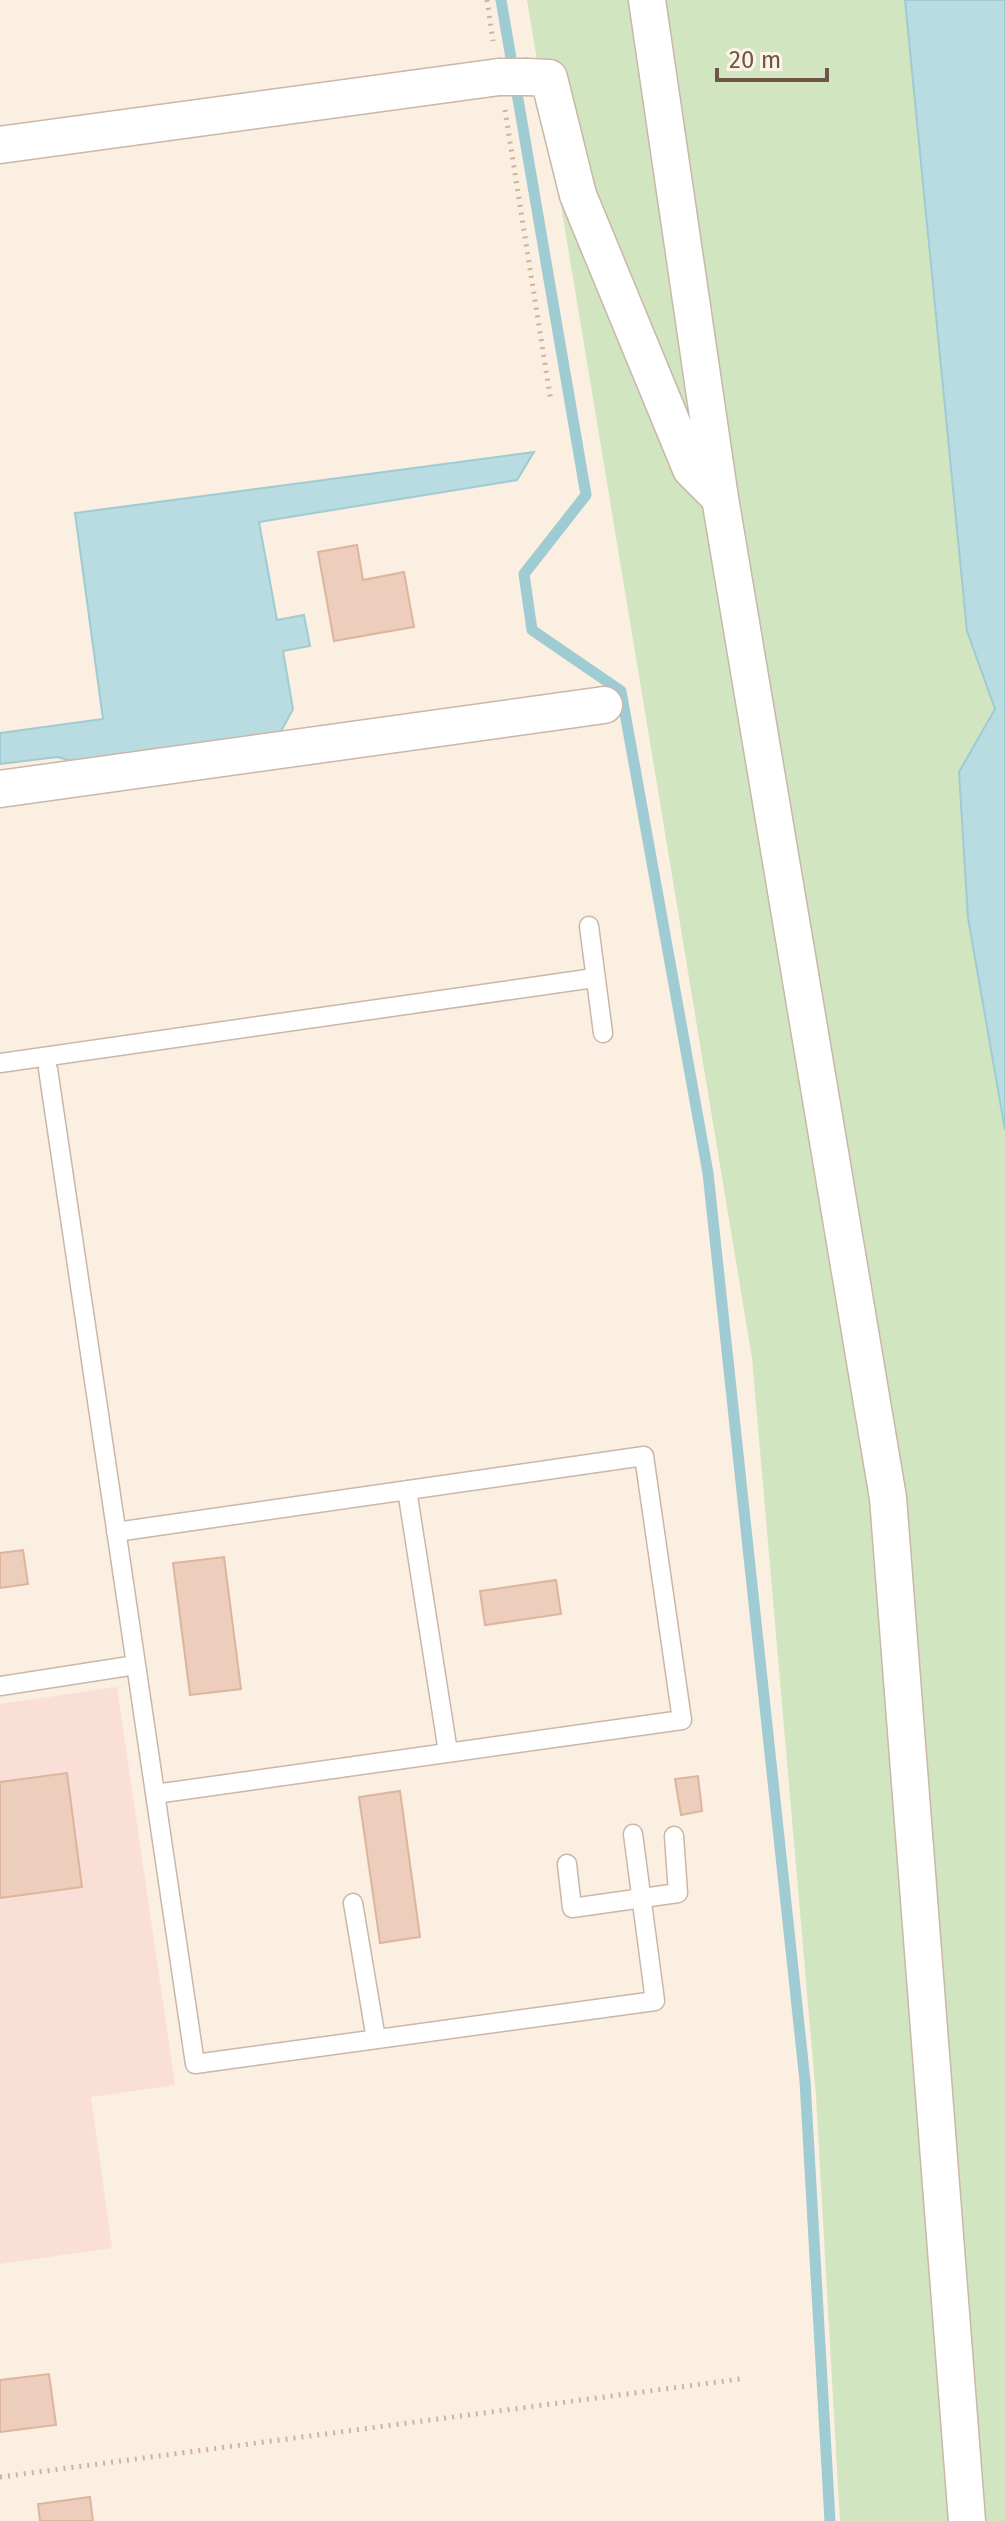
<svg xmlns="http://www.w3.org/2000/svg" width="1005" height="2521" viewBox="0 0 1005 2521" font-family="'Fira Sans',sans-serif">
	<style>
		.commercial { fill: #f9dfd5 }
		.green { fill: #d1e5c1 }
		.water { fill: #b8dce1; stroke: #9fcbd2; stroke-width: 2 }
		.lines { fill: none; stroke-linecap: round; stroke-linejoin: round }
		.stream { stroke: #9fcbd2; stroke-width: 11 }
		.building { fill: #edcdbb; stroke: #deb49d; stroke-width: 2 }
		.service-casing { stroke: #c9b7a9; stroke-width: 21 }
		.minor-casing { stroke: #c9b7a9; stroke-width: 39 }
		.path { stroke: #d1b19f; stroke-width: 5; stroke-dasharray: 2 6; stroke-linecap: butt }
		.service { stroke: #fff; stroke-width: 18 }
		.minor { stroke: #fff; stroke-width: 36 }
		.minor-bridge-casing { stroke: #c9b7a9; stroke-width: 39; stroke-linecap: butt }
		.minor-bridge { stroke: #fff; stroke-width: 36 }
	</style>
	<rect width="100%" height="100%" fill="#faefe1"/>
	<path class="commercial" d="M117,1687L175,2085L91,2097L112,2248L0,2264V1704Z"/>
	<path class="green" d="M527,0H905L967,631L995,709L959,772L968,918L1005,1130V2521H840L816,2096L752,1358Z"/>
	<path class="water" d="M905,0H1005V1130L968,918L959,772L995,709L967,631Z
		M534,452L517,480L259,522L277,620L304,615L310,646L283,651L293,709L279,735L88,765L57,757L0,764V733L103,719L75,513Z"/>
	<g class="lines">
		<path class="stream" d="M501,0L586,495L524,574L532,630L621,691L708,1173L805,2081L830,2521"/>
	</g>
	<path class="building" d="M357,545L363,580L404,572L414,627L334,641L318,552Z
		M23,1550L28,1584L0,1588V1553Z
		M224,1557L241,1689L190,1695L173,1563Z
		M556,1580L561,1614L485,1625L480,1591Z
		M67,1773L82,1887L0,1898V1782Z
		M698,1776L702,1811L681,1815L675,1779Z
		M400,1791L420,1937L380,1943L359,1797Z
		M49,2374L56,2425L0,2432V2380Z
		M90,2497L93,2521H40L38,2504Z"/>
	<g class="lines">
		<defs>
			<path id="service" d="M589,926L603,1033
				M0,1063L594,978
				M48,1069L195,2064L655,2001L633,1834
				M407,1490L448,1752
				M116,1532L644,1456L682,1720L155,1794
				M0,1686L136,1665
				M567,1864L572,1908L678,1893L674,1836
				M353,1903L376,2039"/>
			<path id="minor" d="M647,0L720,498L888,1498L967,2521
				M528,77L549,78L578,195L691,469L720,498
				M0,145L499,77
				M0,789L604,705"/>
		</defs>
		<use href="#service" class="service-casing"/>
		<use href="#minor" class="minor-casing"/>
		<path class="path" d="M487,0L493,41
			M505,110L551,402
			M0,2477L740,2379"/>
		<use href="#service" class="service"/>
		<use href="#minor" class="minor"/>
		<defs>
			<path id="minor-bridge" d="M499,77H528"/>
		</defs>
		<use href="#minor-bridge" class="minor-bridge-casing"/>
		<use href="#minor-bridge" class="minor-bridge"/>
	</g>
	<path d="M717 68v12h110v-12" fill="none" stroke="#6e564a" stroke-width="4"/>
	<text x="729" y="68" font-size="24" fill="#6e564a" stroke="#fdf4e6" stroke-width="6" paint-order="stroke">20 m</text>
</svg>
